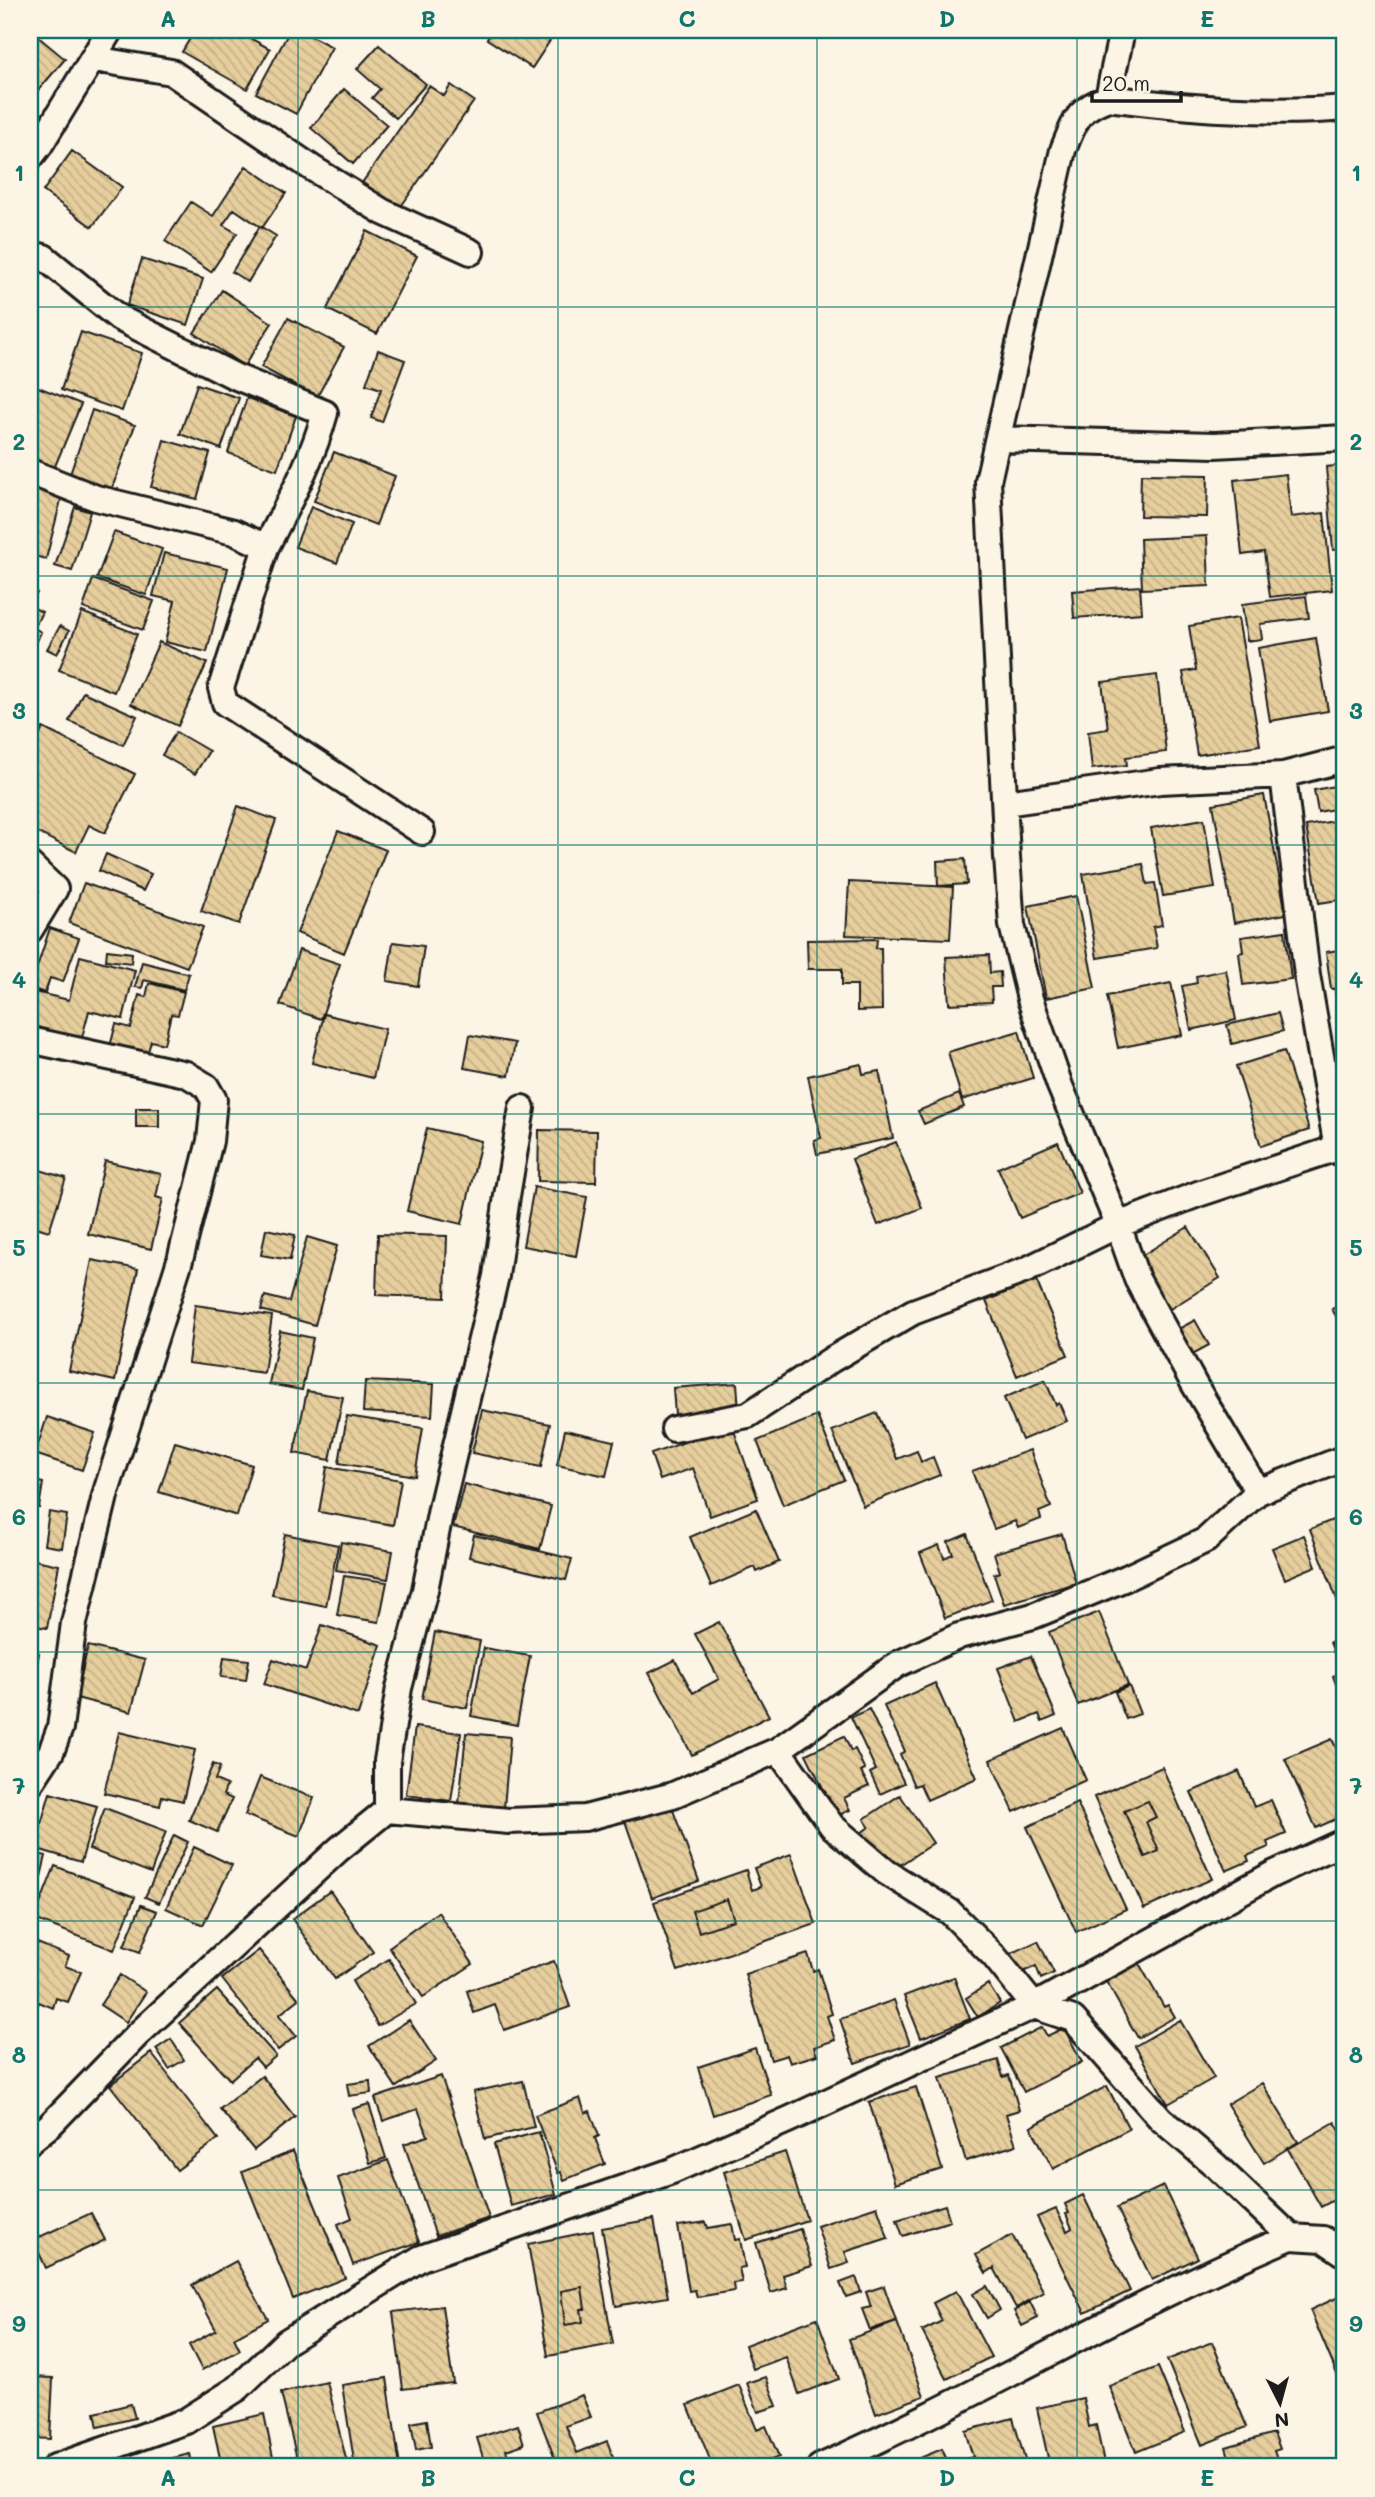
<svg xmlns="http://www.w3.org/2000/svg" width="1375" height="2497" viewBox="0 0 1375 2497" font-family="Mali,sans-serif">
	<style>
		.building { fill: url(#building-back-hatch); stroke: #1c1c1c; stroke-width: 2; fill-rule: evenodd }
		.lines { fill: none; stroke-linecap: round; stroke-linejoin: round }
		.minor-casing { stroke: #1c1c1c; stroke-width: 30 }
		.minor { stroke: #fcf5e5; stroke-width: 24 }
		.grid { fill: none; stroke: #0f766e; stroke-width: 2; stroke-opacity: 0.55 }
		.neatline { fill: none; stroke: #0f766e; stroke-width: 2.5 }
		.grid-label { font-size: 23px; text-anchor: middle; font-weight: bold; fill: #0f766e }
	</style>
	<defs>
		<pattern id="building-back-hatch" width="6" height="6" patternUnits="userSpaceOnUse" patternTransform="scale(1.75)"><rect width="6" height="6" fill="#e6ce9d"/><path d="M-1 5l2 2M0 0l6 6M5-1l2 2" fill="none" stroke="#c5b087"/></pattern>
	</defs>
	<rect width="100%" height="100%" fill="#fcf5e5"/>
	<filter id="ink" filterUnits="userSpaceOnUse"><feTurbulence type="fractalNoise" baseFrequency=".0143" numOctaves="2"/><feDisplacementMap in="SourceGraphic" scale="14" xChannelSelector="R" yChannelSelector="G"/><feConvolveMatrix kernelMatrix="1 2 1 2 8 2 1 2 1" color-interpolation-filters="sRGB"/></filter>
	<g filter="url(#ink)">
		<path class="building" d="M30,30L65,59L30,100Z
			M195,30H235L270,49L247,89L182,52Z
			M290,30H300L332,47L296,114L256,93Z
			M493,30H557L532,68L487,39Z
			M379,45L426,84L396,118L372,98L380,89L357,69Z
			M451,85L474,101L400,208L362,183L429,86L444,96Z
			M344,89L387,125L353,164L311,128Z
			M72,151L122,187L92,227L43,191Z
			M246,166L286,193L262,228L234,209L223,225L237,233L211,272L165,241L191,202L213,216Z
			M260,226L276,236L248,282L232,272Z
			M367,231L417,256L377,334L327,309Z
			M142,259L203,279L188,325L127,305Z
			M222,290L272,323L244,366L194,333Z
			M288,318L344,347L317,397L261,367Z
			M81,332L142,353L122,411L61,390Z
			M378,350L405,360L382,422L371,418L381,389L366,384Z
			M197,384L239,398L221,449L180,434Z
			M33,385L81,404L53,471L30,462V394Z
			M247,398L296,416L277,470L228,453Z
			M92,410L135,425L111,491L69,477Z
			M164,440L210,453L197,499L151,487Z
			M334,452L395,476L376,525L314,501Z
			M1345,465V549L1333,550L1326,467Z
			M1141,474L1208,475L1207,517L1140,516Z
			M1286,474L1291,517L1324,513L1332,590L1270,597L1264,552L1242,555L1234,480Z
			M30,484L63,492L46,559L30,555Z
			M75,507L90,512L72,571L55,566Z
			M311,507L352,524L337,563L295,547Z
			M114,532L162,549L146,595L97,578Z
			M1207,536L1209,586L1142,589L1140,539Z
			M164,553L228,568L207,652L165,642L175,601L153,596Z
			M93,579L154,601L143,630L83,608Z
			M1140,586L1142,613L1074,618L1072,591Z
			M30,589L37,593L30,606L42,612L34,628L41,632L31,655L30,654Z
			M1306,596L1309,618L1260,624L1262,639L1247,641L1242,604Z
			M82,612L137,634L114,692L59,670Z
			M1238,618L1260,745L1197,755L1183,672L1196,670L1189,626Z
			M60,626L69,631L57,654L47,649Z
			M1316,638L1328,711L1270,721L1258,648Z
			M159,642L207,663L178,726L131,704Z
			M1157,675L1166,752L1126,757L1127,765L1092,769L1088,732L1108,729L1102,682Z
			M83,692L137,716L123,745L69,721Z
			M43,728L135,774L105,833L89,825L76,852L30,829V755Z
			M176,732L209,751L195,774L162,755Z
			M1345,784V807L1318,812L1314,790Z
			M1264,795L1286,914L1234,923L1213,804Z
			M238,806L276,820L239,924L201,911Z
			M1204,819L1215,888L1163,896L1151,828Z
			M1345,819V899L1319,903L1306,826Z
			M338,831L386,850L344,953L297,933Z
			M106,854L151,874L143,891L99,871Z
			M965,859L967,884L938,886L937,861Z
			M1143,864L1147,884L1155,883L1162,925L1153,927L1157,948L1097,958L1083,874Z
			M849,882L953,887L950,939L846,935Z
			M84,883L203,927L187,967L69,923Z
			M1076,896L1095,988L1046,998L1028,906Z
			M50,928L79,938L63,982L50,978L45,993L30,988Z
			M1285,931L1291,979L1243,985L1239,953L1243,952L1241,937Z
			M877,939L876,948H881L882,1010L857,1011V985H842V969H808L807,940Z
			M393,942L424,946L418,986L387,981Z
			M1345,949V988L1331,989L1326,952Z
			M107,950L132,953L131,963L106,960Z
			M299,950L340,964L321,1019L280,1005Z
			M989,955L990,973L1000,972L1001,987H991L992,1002L949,1004L946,957Z
			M80,956L135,970L123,1019L89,1011L81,1041L30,1028V991L69,1000Z
			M142,962L189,974L184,990L144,980L142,988L135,987Z
			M1226,970L1236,1020L1191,1030L1182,986L1197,983L1196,976Z
			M149,983L184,992L178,1015L171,1014L164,1044L151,1041L146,1059L109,1050L116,1024L131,1028L139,995L146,997Z
			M1171,983L1182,1035L1118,1048L1107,996Z
			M1345,989V1058H1343L1335,990Z
			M1278,1013L1283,1031L1232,1044L1227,1025Z
			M324,1014L385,1029L373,1078L312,1063Z
			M1019,1031L1033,1078L962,1100L948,1052Z
			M470,1035L515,1043L509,1076L464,1068Z
			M1284,1051L1309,1130L1261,1146L1236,1066Z
			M861,1064L863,1074L879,1071L893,1138L817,1154L814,1140L821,1138L808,1076Z
			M959,1094L964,1107L924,1124L918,1111Z
			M136,1108H159V1127H136Z
			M427,1128L481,1141L462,1224L407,1211Z
			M539,1130L597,1131L596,1182L538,1181Z
			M896,1142L922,1208L878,1225L852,1159Z
			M1058,1142L1080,1193L1020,1218L998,1168Z
			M105,1161L161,1174L156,1197L163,1199L151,1249L88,1234Z
			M30,1167L66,1178L49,1231L30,1225Z
			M534,1187L587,1197L576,1256L523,1246Z
			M1188,1227L1220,1278L1170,1309L1138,1258Z
			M266,1229L295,1235L290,1260L261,1255Z
			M378,1234L447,1236L445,1298L376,1295Z
			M307,1237L337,1246L315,1325L261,1310L265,1296L289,1302Z
			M92,1260L138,1269L115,1381L69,1371Z
			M1036,1280L1068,1355L1017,1376L986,1301Z
			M1345,1301V1332L1332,1309Z
			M195,1305L272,1316L264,1373L188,1363Z
			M1195,1320L1209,1345L1189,1356L1175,1331Z
			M280,1331L313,1338L302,1390L269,1384Z
			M1045,1380L1056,1405L1059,1403L1067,1421L1022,1440L1004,1398Z
			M365,1381L434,1384L432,1416L363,1412Z
			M737,1383L739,1410L675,1415L673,1388Z
			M307,1391L343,1397L330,1460L294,1453Z
			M482,1410L550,1424L541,1467L472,1453Z
			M877,1413L897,1459L917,1451L921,1462L933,1457L940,1475L863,1506L832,1431Z
			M347,1416L423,1428L415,1476L339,1463Z
			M817,1416L844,1480L783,1505L757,1441Z
			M47,1417L95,1433L82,1470L35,1454Z
			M732,1425L758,1499L710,1516L693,1468L660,1480L651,1454Z
			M565,1430L614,1441L606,1476L557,1465Z
			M175,1442L252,1465L237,1516L159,1492Z
			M1030,1450L1051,1507L1039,1512L1041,1519L1018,1528L1015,1521L994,1529L972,1471Z
			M327,1467L401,1480L393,1525L319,1512Z
			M30,1480L43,1483L39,1508L30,1506Z
			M464,1484L551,1506L540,1549L453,1527Z
			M756,1509L779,1562L757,1572L755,1567L711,1586L690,1537Z
			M49,1512L67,1515L62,1548L44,1545Z
			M1345,1515V1599L1338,1602L1310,1529Z
			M285,1534L338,1545L326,1606L272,1595Z
			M967,1534L992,1600L945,1618L920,1553L939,1545L944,1558L953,1554L948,1542Z
			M1062,1534L1076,1583L1004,1604L994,1574L1000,1572L994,1553Z
			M474,1535L572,1559L566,1580L469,1557Z
			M1304,1535L1316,1566L1285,1579L1272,1548Z
			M341,1542L393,1551L388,1579L336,1570Z
			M30,1559L59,1565L47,1628L30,1625Z
			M344,1576L387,1582L379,1622L337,1615Z
			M1099,1612L1128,1685L1078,1705L1049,1632Z
			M719,1622L769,1716L692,1755L649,1673L675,1660L693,1693L719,1679L695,1634Z
			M322,1625L381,1645L358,1715L264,1684L273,1659L306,1670Z
			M435,1632L480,1641L467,1708L422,1699Z
			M1345,1637V1655L1336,1658L1330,1642Z
			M88,1646L145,1660L131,1712L76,1698Z
			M484,1648L530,1656L517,1725L471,1716Z
			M30,1651L39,1653L30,1702Z
			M1031,1656L1056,1716L1042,1722L1039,1714L1019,1722L998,1668Z
			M224,1657L249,1660L246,1680L221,1677Z
			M1345,1671V1708L1333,1676Z
			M935,1683L977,1778L927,1800L920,1784L914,1786L900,1754L905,1751L884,1706Z
			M1129,1686L1140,1714L1126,1719L1115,1692Z
			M869,1709L904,1783L880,1794L870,1773L876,1770L851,1717Z
			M415,1727L461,1733L451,1801L406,1795Z
			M1063,1728L1086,1780L1014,1812L990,1760Z
			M119,1732L195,1750L183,1801L162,1796L160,1806L104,1793Z
			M466,1733L510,1737L504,1808L459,1804Z
			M844,1736L851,1751L855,1749L865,1770L861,1772L869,1786L844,1798L850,1810L837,1816L806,1754Z
			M1332,1739L1345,1767V1815L1316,1828L1285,1759Z
			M213,1764L220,1767L215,1780L227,1785L223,1795L232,1799L217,1832L189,1820Z
			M1162,1767L1212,1879L1144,1909L1094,1797ZM1148,1801L1156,1817L1146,1822L1159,1851L1145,1857L1124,1811Z
			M1239,1771L1254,1807L1271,1800L1286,1834L1267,1842L1269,1847L1247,1856L1249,1861L1226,1871L1191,1792Z
			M260,1777L314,1798L299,1836L245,1815Z
			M50,1793L97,1806L81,1862L34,1848Z
			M900,1795L933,1843L897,1867L887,1853L879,1858L861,1833L869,1827L864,1819Z
			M1148,1801L1156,1817L1146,1822L1159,1851L1145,1857L1124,1811Z
			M670,1802L699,1881L652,1898L624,1818Z
			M1077,1803L1126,1909L1076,1932L1027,1827Z
			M105,1808L166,1831L151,1873L89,1849Z
			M174,1835L188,1842L159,1903L145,1897Z
			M194,1847L232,1865L203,1925L166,1908Z
			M30,1852L46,1856L36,1897L30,1896Z
			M791,1854L816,1924L678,1971L654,1902L746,1870L752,1890L761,1887L754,1868ZM727,1899L734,1920L699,1932L692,1911Z
			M55,1866L135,1897L114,1950L34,1919Z
			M330,1891L373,1952L335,1979L292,1919Z
			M727,1899L734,1920L699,1932L692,1911Z
			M141,1905L157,1911L140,1952L124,1946Z
			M438,1912L473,1964L423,1997L389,1947Z
			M30,1940L69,1956L65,1966L81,1972L68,2002L56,1998L53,2008L39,2002L35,2011L30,2009Z
			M1038,1941L1054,1973L1041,1979L1036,1966L1020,1974L1010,1954Z
			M259,1950L299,1999L279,2015L296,2036L278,2050L222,1979Z
			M808,1954L813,1971L818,1969L832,2014L827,2016L835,2040L814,2047L817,2055L790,2063L787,2055L771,2060L745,1974Z
			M1136,1958L1164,2007L1168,2005L1175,2017L1138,2038L1103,1976Z
			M389,1959L416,2004L378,2026L352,1981Z
			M554,1961L570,2007L504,2030L495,2005L474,2013L467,1991Z
			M120,1975L146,1992L126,2022L100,2005Z
			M954,1977L970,2019L921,2038L904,1996Z
			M988,1984L1000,2003L978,2017L966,1998Z
			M217,1990L276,2056L263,2067L255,2058L230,2080L179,2023Z
			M894,2000L910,2044L855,2063L840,2019Z
			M409,2020L436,2061L396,2087L369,2046Z
			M1180,2020L1214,2078L1168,2104L1135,2046Z
			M1042,2027L1047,2036L1064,2028L1082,2062L1024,2092L1001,2048Z
			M171,2039L184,2060L169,2069L156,2049Z
			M755,2048L771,2095L713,2115L698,2067Z
			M151,2053L218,2139L177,2170L110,2085Z
			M998,2060L1003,2077L1009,2075L1019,2110L1006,2114L1016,2145L966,2161L940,2078Z
			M262,2076L295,2117L254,2150L220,2109Z
			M441,2076L489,2218L436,2236L404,2144L428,2136L418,2109L383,2121L375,2098Z
			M370,2081L371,2093L349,2096L347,2084Z
			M523,2081L534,2127L485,2139L473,2092Z
			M1262,2083L1298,2142L1264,2163L1227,2104Z
			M1107,2086L1129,2129L1053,2169L1031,2127Z
			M916,2087L942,2169L895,2184L869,2102Z
			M580,2098L585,2113L590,2111L599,2136L595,2138L605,2164L564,2180L561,2172L558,2173L535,2115Z
			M369,2104L386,2158L370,2163L353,2109Z
			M1335,2122L1345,2140V2194L1321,2207L1288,2149Z
			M539,2132L556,2194L511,2206L494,2144Z
			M293,2151L345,2278L293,2299L242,2172Z
			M785,2152L807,2220L746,2240L724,2172Z
			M388,2160L419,2242L353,2265L338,2224L352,2218L338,2178Z
			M1163,2186L1198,2258L1152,2280L1117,2208Z
			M1083,2195L1130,2291L1085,2313L1037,2217L1056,2209L1067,2231L1072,2228L1066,2214L1069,2213L1065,2204Z
			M945,2205L950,2221L903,2236L897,2220Z
			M877,2206L888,2238L845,2252L849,2263L831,2269L817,2226Z
			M91,2213L105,2240L46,2268L33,2240Z
			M654,2219L668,2297L616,2306L602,2228Z
			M706,2222L708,2228L732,2224L735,2240L740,2239L745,2267L739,2268L742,2282L733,2283L734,2291L697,2297L695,2290L689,2291L678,2226Z
			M800,2229L812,2266L783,2275L787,2288L771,2293L756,2243Z
			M593,2231L613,2344L548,2356L528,2244ZM582,2287L585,2309H581L583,2322L565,2325L561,2291Z
			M1012,2235L1044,2292L1016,2308L994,2268L986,2273L976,2255Z
			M236,2261L268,2319L234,2338L240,2350L202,2370L189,2345L216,2330L192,2285Z
			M856,2277L861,2292L846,2297L840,2283Z
			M884,2286L896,2321L870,2330L862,2309L871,2307L866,2292Z
			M987,2286L1000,2310L987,2318L973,2294Z
			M582,2287L585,2309H581L583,2322L565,2325L561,2291Z
			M956,2291L991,2357L947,2379L922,2331L942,2321L933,2303Z
			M1345,2294V2393L1310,2310Z
			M1030,2302L1038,2318L1022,2326L1014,2311Z
			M442,2306L453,2383L403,2389L393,2312Z
			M817,2318L839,2379L799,2394L786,2357L753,2369L745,2345Z
			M897,2322L924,2396L876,2414L849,2339Z
			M1212,2342L1247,2427L1202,2445L1167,2360Z
			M1158,2367L1185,2432L1136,2452L1109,2386Z
			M30,2377L53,2378L50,2439L30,2438Z
			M766,2377L777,2406L758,2412L747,2383Z
			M387,2378L400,2467H355L342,2385Z
			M327,2382L348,2467H330V2465L299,2467L281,2393Z
			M739,2385L757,2430L766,2426L779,2457L753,2467H713L688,2405Z
			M582,2395L591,2417L566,2426L577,2453L607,2441L617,2467H558L537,2412Z
			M1083,2398L1089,2427L1096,2425L1105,2467H1050L1037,2408Z
			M131,2404L135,2418L98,2427L95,2413Z
			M264,2414L275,2467H222L213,2426Z
			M1013,2418L1027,2467H954L953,2463L973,2457L965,2431Z
			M427,2420L431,2447L416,2450L411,2423Z
			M518,2425L524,2444L506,2450L512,2467H486L477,2438Z
			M1274,2433L1280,2449L1274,2451L1277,2459L1249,2467H1232L1226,2447Z
			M942,2449L950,2467H898Z
			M190,2454L193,2467H145L144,2465Z"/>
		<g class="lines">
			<defs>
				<path id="minor" d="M1122,30L1108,98C1077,109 1075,121 1063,150L988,481L1007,857L1012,925L1030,999L1060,1086L1118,1225L1137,1279L1194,1384L1258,1492
					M94,59L171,72L312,168L383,212L471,252
					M1108,98C1187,108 1266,115 1345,108
					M30,158L40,145L110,30
					M30,254L44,257L119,318L234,376L325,413C312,461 288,504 266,547
					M999,439L1215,445L1345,438
					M30,472L96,498L234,532L266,547L221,688L225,703L422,832
					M1283,775L1307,975L1337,1148L1345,1157
					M1005,803L1160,781L1283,775L1345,759
					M30,865L55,889L30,930
					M30,1040L186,1074L206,1086L214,1100L210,1141L180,1260L106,1492L74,1623L60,1728L51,1752L30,1784
					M674,1429L748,1415L831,1360L913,1312L1026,1270L1118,1225L1198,1194L1337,1148
					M778,1750L832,1826L886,1872L950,1912L994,1956L1034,2006L1073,2019L1161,2119L1215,2165L1291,2237L1323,2239L1345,2254
					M387,1810V1761L399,1688L425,1590L442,1504L496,1276L507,1196L522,1108
					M30,2141L50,2125L137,2035L239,1941L339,1849L387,1810L509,1821L585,1818L673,1795L778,1750L898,1664L959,1636L1033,1616L1126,1578L1206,1540L1258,1492L1345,1458
					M55,2467L186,2421L238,2388L286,2342L421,2258L672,2171L790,2119L1034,2006L1273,1874L1345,1841
					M820,2467C980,2396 1130,2304 1291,2237"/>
			</defs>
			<use href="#minor" class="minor-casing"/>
			<use href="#minor" class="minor"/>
		</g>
	</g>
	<path class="grid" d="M298,30V2467M558,30V2467M817,30V2467M1077,30V2467M30,307H1345M30,576H1345M30,845H1345M30,1114H1345M30,1383H1345M30,1652H1345M30,1921H1345M30,2190H1345"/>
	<rect width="1375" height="2497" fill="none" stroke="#fcf5e5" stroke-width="77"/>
	<g transform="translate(1280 2403) rotate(174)" stroke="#fcf5e5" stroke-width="5" paint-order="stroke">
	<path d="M0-5L12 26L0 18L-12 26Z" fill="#1c1c1c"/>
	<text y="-10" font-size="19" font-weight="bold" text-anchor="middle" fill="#1c1c1c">N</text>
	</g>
	<path d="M1092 91v10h89v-10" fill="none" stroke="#1c1c1c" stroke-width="3.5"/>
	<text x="1102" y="91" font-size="21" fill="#1c1c1c" stroke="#fcf5e5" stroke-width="5" paint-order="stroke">20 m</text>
	<rect x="38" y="38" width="1298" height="2420" class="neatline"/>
	<g class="grid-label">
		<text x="168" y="27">A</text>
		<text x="428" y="27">B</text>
		<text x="687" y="27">C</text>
		<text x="947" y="27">D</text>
		<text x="1207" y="27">E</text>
		<text x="19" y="181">1</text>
		<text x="1356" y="181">1</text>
		<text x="19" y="450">2</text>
		<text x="1356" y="450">2</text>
		<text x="19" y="719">3</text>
		<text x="1356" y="719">3</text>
		<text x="19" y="988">4</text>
		<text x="1356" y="988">4</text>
		<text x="19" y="1256">5</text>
		<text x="1356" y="1256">5</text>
		<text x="19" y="1525">6</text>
		<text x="1356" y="1525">6</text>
		<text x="19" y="1794">7</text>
		<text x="1356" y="1794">7</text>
		<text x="19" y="2063">8</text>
		<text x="1356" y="2063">8</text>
		<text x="19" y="2332">9</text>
		<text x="1356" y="2332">9</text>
		<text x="168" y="2486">A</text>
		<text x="428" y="2486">B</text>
		<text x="687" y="2486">C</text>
		<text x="947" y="2486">D</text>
		<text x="1207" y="2486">E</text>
	</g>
</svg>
